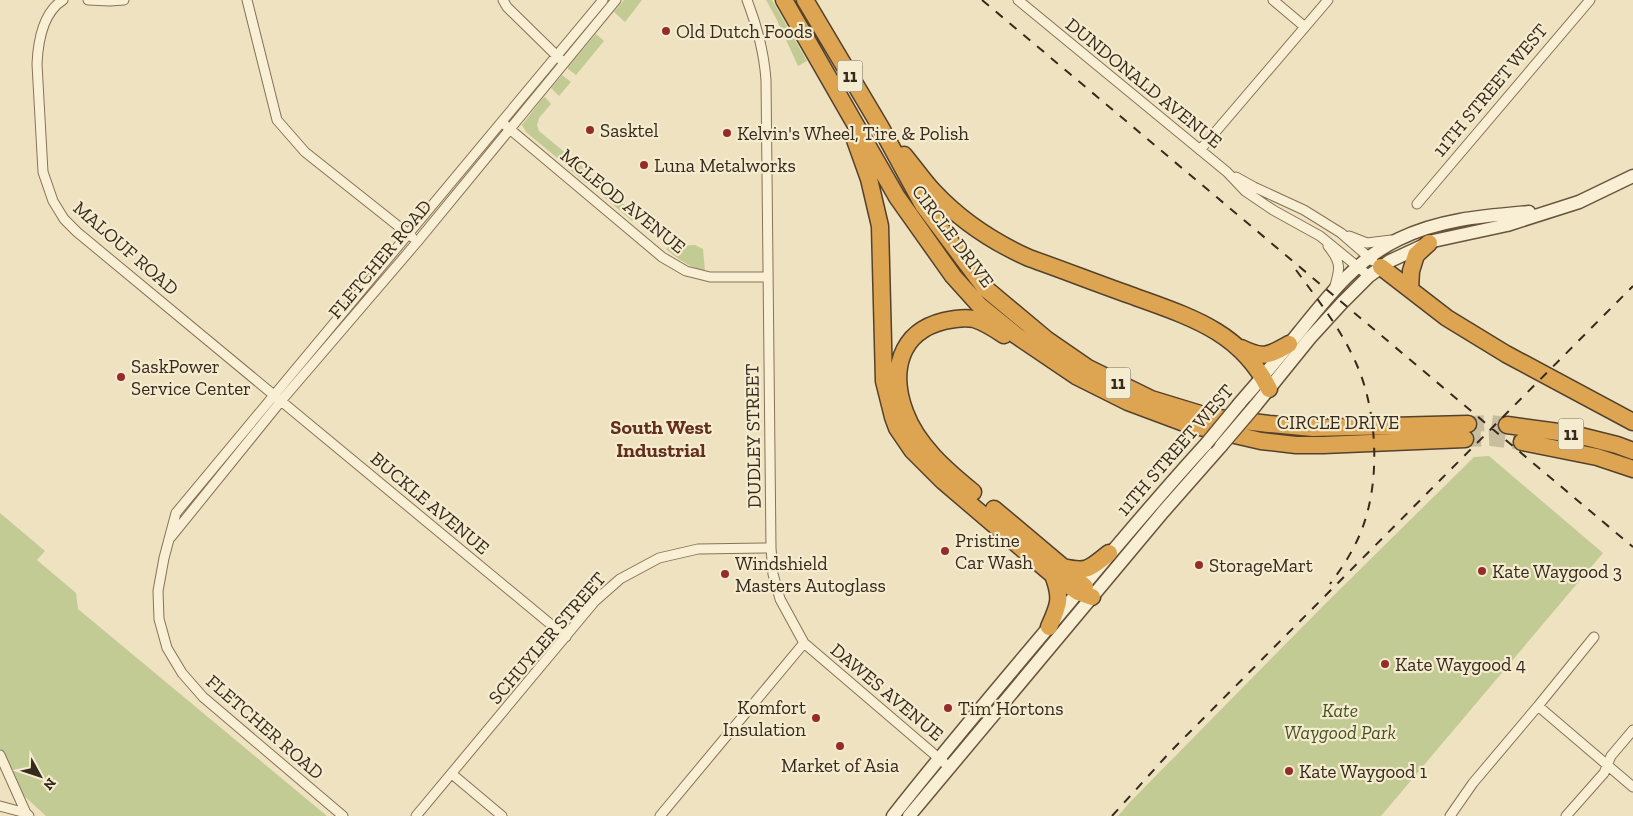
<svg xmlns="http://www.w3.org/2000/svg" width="1633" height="816" viewBox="0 0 1633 816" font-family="'Zilla Slab',serif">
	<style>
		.green { fill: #c3cb95 }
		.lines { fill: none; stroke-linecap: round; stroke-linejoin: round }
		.motorway-tunnel { stroke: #c9bd9f; stroke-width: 16; stroke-dasharray: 16 8; stroke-linecap: butt }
		.minor-casing { stroke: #877358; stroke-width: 11 }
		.secondary-casing { stroke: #68543c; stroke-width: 15 }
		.motorway-casing { stroke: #54412d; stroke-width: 19 }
		.minor { stroke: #f8efd4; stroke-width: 9 }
		.secondary { stroke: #f8efd4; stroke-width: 12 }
		.motorway { stroke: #dda551; stroke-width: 16 }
		.rail { stroke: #362a1d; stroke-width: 2; stroke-dasharray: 9 9; stroke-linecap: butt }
		.secondary-bridge-casing { stroke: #68543c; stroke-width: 15; stroke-linecap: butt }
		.secondary-bridge { stroke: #f8efd4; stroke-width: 12 }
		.poi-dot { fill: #952c29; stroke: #f5ecd0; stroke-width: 2 }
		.labels { text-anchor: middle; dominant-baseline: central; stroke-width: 4.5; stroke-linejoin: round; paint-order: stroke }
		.shield { fill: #f5ecd0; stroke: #6f6453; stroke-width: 1 }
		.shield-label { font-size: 18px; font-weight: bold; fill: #362a1d }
		.poi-label { font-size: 19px; fill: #362a1d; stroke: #f5ecd0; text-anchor: start }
		.street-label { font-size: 19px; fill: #362a1d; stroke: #f5ecd0 }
		.park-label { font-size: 19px; font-style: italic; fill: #455323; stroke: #f5ecd0 }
		.neighbourhood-label { font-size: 20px; font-weight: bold; fill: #632e1c; stroke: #f5ecd0 }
	</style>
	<rect width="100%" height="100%" fill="#eee2c0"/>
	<path class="green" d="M624,0H642L625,22L614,12Z
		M766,0H772L807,61L798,66L776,18Z
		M596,34L604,41L576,75L568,69V67Z
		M562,75L571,82L559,96L551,88Z
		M545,97L551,104L539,118L537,125L539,131L568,155L562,162L526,132L522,125L543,98Z
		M574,162H577L593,177L589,183H586L569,169Z
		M608,192L638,215L632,221L603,196Z
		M672,244L676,246L695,245L703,249L705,271C689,267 678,259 666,249Z
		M1489,456L1603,553L1381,816H1118L1130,802L1324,605L1474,457Z
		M0,513L45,551L37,560L76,593L78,609L327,816H46L20,792L8,763L0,749Z"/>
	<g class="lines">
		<path class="motorway-tunnel" d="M1468,424L1490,423L1507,425
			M1465,439L1491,438L1522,442"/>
		<defs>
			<path id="minor" d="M63,0C42,13 38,42 37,64L43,172L53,201L64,219L77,232L566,637
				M88,0L110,1L124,0
				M247,0L277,120L305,152L412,237
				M503,0L507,7L560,59
				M747,0C757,26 764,52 766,80L771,548L773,574L780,599L804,643L949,767
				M1018,0L1227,172L1245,191L1273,210L1320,236L1369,276
				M1273,0L1305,27
				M505,125L662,257L686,271L710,277H767
				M1200,150L1328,0
				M1236,177L1254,187L1304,210L1341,233L1373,261
				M1417,204L1590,0
				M1349,236L1367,243L1391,240
				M1328,246C1342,263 1340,269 1334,289
				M171,537L281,401L418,241L616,0
				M1538,706L1594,637
				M0,755L26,813
				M452,774L502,816
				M0,806L26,813L29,816
				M343,816L203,697L182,673L167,648L159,619L158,591L164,558L176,513L603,0
				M416,816L595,601L620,579L659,558L698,549L771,548
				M660,816L804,643
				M1450,816L1473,783L1538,706L1633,787
				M1566,816L1604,773L1611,756L1633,730"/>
			<path id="secondary" d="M1239,404C1260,380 1280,356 1300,331C1329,295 1357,259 1399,239C1440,219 1484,216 1529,212
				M1255,406L1310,338L1342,303L1369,276L1390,261L1433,241L1507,225L1579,202L1633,176
				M893,816C943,752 996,690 1048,628C1100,566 1151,504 1206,444
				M909,816L1163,512L1221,446"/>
			<path id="motorway" d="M784,0L897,197L953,276L980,306L1017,336L1076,376L1128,402L1187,424L1261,441L1296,445H1323L1465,439
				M805,0L880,126L923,205L985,288L1046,339L1088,368L1151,399L1210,417L1269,424L1313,428L1468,424
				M854,137L869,179L880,226L884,381L893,417L897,428L912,450L943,481L1053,575L1078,592L1092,597
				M904,155C914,167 923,180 933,191C960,220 993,242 1029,258C1063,270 1096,283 1130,295C1187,316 1240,330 1269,389
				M1381,267L1447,318L1506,354L1633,422
				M1410,289L1411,271L1416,255L1429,243
				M1241,348C1263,359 1268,356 1289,344
				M1507,425L1573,434L1617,445L1633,451
				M1522,442L1597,457L1633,469
				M973,492C946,470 917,445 905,412C890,372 899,332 944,321C953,319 964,317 974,319C984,322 995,329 1004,335
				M994,509L1063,567L1085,587
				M1063,567C1088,573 1090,568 1109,553
				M1049,627C1059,605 1062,598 1053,575"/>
		</defs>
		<use href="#minor" class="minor-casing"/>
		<use href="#secondary" class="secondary-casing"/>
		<use href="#motorway" class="motorway-casing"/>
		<use href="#minor" class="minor"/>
		<use href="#secondary" class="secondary"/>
		<use href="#motorway" class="motorway"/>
		<path class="rail" d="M982,0L1633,547
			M1296,270C1318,300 1341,329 1356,363C1376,407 1380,471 1366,517C1359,542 1345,564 1330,584
			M1112,816L1171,751L1633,286"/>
		<defs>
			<path id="secondary-bridge" d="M1206,444L1239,404
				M1221,446L1255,406"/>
		</defs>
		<use href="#secondary-bridge" class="secondary-bridge-casing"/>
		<use href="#secondary-bridge" class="secondary-bridge"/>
	</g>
	<g class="poi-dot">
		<circle cx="666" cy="31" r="5"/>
		<circle cx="590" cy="130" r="5"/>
		<circle cx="727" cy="133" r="5"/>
		<circle cx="644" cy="165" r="5"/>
		<circle cx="121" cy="377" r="5"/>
		<circle cx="945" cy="551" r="5"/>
		<circle cx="1199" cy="565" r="5"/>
		<circle cx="1482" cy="571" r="5"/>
		<circle cx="725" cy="574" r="5"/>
		<circle cx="1385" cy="664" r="5"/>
		<circle cx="948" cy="708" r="5"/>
		<circle cx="816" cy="718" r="5"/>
		<circle cx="840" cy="746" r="5"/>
		<circle cx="1289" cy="771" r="5"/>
	</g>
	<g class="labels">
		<g class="shield">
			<rect x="837.5" y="60.5" width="25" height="31" rx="4"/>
			<rect x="1105.5" y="367.5" width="25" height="31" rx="4"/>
			<rect x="1558.5" y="418.5" width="25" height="31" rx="4"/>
		</g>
		<g class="shield-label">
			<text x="850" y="76">11</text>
			<text x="1118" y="383">11</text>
			<text x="1571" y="434">11</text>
		</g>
		<g class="poi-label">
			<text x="676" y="31">Old Dutch Foods</text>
			<text x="600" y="130">Sasktel</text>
			<text x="737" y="133">Kelvin's Wheel, Tire &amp; Polish</text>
			<text x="654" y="165">Luna Metalworks</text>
			<text x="131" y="366">SaskPower<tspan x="131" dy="22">Service Center</tspan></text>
			<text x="955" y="540">Pristine<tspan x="955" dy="22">Car Wash</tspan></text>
			<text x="735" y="563">Windshield<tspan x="735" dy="22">Masters Autoglass</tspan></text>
			<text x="1209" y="565">StorageMart</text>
			<text x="1492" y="571">Kate Waygood 3</text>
			<text x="1395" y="664">Kate Waygood 4</text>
			<text x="806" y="707" text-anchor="end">Komfort<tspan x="806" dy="22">Insulation</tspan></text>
			<text x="958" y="708">Tim Hortons</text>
			<text x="840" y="765" text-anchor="middle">Market of Asia</text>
			<text x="1299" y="771">Kate Waygood 1</text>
		</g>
		<g class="street-label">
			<text transform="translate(1144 83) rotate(39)">DUNDONALD AVENUE</text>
			<text transform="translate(1490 90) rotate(-50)">11TH STREET WEST</text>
			<text transform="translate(623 201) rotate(39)">MCLEOD AVENUE</text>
			<text transform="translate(953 236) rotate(53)">CIRCLE DRIVE</text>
			<text transform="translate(126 248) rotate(41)">MALOUF ROAD</text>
			<text transform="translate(380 259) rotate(-50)">FLETCHER ROAD</text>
			<text x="1338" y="422">CIRCLE DRIVE</text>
			<text transform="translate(753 436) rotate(-91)">DUDLEY STREET</text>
			<text transform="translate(1175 450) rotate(-49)">11TH STREET WEST</text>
			<text transform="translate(430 503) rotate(40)">BUCKLE AVENUE</text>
			<text transform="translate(547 638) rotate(-49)">SCHUYLER STREET</text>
			<text transform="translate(887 692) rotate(40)">DAWES AVENUE</text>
			<text transform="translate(265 727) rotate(41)">FLETCHER ROAD</text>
		</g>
		<g class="park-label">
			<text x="1340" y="710">Kate<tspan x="1340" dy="22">Waygood Park</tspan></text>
		</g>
		<g class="neighbourhood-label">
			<text x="661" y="427">South West<tspan x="661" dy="23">Industrial</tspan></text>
		</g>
	</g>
	<g transform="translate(40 776) rotate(130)" stroke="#f5ecd0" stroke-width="4" paint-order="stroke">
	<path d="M0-4L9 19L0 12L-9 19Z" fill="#362a1d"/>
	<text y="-8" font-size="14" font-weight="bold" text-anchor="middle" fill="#362a1d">N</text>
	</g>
</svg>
